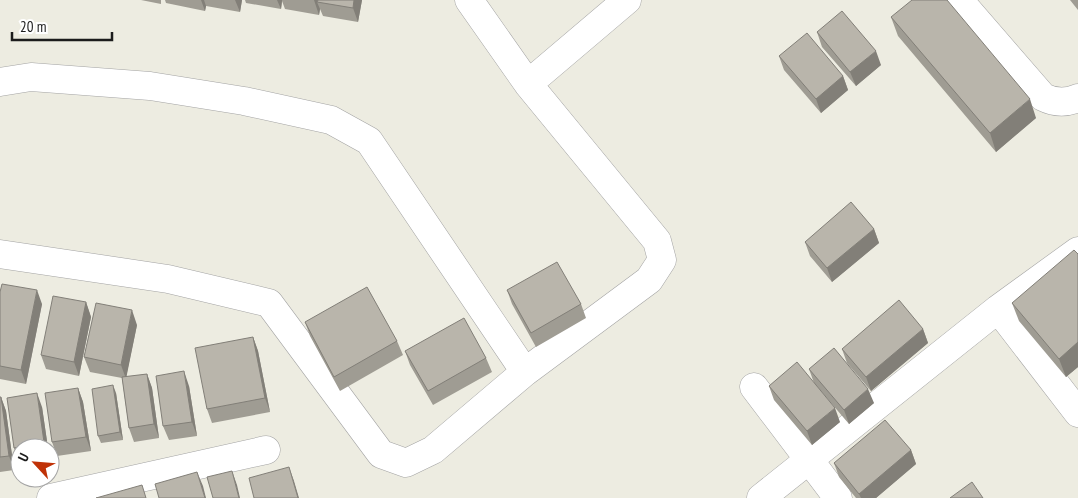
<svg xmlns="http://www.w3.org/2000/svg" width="1078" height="498" viewBox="0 0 1078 498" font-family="'PT Sans Narrow',sans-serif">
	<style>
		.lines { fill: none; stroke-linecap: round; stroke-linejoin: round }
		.minor-casing { stroke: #a3a3a3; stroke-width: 29 }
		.minor { stroke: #fff; stroke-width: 28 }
		.wall { fill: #9f9c93 }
		.shaded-wall { fill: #827f78 }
		.building { fill: #b9b5ab; stroke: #827f78 }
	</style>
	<rect width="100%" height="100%" fill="#edece1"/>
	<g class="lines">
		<defs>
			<path id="minor" d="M959,0L1043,97C1055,103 1067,103 1078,98
				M0,82L31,77L150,86L244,101L331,120L369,141L525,372
				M528,84L627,0
				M0,254L168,279L269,303L381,454L406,463L433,450L525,372L649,280L662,260L657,241L528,84L469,0
				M998,309L1078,413
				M754,387L838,498
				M51,498L266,450
				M761,498L998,309L1078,251"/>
		</defs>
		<use href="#minor" class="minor-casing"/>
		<use href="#minor" class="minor"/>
	</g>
	<path class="wall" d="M141,0H161V4Z
		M165,0H242L240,12L206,6L205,11L166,3Z
		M245,0H362L358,22L323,16L320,9L319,15L285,9L282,1L281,9L246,3Z
		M1070,0H1078V10Z
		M891,17L1036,118L996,152L898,36Z
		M817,32L881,65L856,86L822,47Z
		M779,56L843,76L848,90L821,113L784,70Z
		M874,229L879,243L832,282L810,256L805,242Z
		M1078,254V367L1066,377L1019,321L1012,303Z
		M507,290L581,304L586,318L536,347L512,304Z
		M0,292L42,304L26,384L0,379Z
		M86,302L91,317L79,376L46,369L41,355Z
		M305,322L397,341L403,355L340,391L310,336Z
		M137,325L126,377L147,374L152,388L159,438L134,442L129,428L122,378L90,372L84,357Z
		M923,329L928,343L871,391L847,363L842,349Z
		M253,337L258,351L270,412L212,423L207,409Z
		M405,351L486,358L492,372L433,405L410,365Z
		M809,369L874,403L849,424L814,383Z
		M189,386L197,436L169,440L163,426Z
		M769,386L840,422L812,445L774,400Z
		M78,388L83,402L91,451L57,456L52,442Z
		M116,393L123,440L101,443L98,436Z
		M0,397H1L6,411L14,470L0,472Z
		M42,407L48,448H20V462H19L14,448Z
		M911,450L916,464L876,498H856L839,477L834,463Z"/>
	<path class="shaded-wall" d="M201,0H204L206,6L205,11Z
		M235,0H242L240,12Z
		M277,0H282V1L281,9Z
		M314,0H322L317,2L320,9L319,15Z
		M354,0H362L358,22L353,8Z
		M876,51L881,65L856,86L850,72Z
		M843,76L848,90L821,113L816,99Z
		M1030,99L1036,118L996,152L990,133Z
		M874,229L879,243L832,282L827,268Z
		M37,290L42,304L26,384L21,370Z
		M86,302L91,317L79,376L74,362Z
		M132,310L137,325L126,379L121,365Z
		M923,329L928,343L871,391L866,377Z
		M253,337L258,351L270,412L265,398Z
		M1078,342V367L1066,377L1059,359Z
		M184,371L189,386L197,436L192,422Z
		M147,374L152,388L159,438L154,424Z
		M113,385L116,393L123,440L120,432Z
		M78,388L83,402L91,451L86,437Z
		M868,389L874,403L849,424L844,410Z
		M37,393L42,407L48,448H46L44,442Z
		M1,397L6,411L14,470L9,456Z
		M835,408L840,422L812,445L807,431Z
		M911,450L916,464L876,498H861L859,494Z
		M289,467L294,481L299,498H298Z
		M232,471L237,485L240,498H239Z
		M197,472L203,486L206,498H205Z"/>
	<path class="building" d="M318,0H354L353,8L317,2Z
		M912,0H947L1030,99L990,133L891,17Z
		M842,11L876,51L850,72L817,32Z
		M807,33L843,76L816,99L779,56Z
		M851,202L874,229L827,268L805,242Z
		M1074,250L1078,254V342L1059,359L1012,303Z
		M557,262L581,304L531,333L507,290Z
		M2,284L37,290L21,370L0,366V292Z
		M367,287L397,341L334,377L305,322Z
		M53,296L86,302L74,362L41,355Z
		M899,300L923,329L866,377L842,349Z
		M96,303L132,310L121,365L84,357Z
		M464,318L486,358L428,391L405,351Z
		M253,337L265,398L207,409L195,348Z
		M834,348L868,389L844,410L809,369Z
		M797,362L835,408L807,431L769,386Z
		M184,371L192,422L163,426L156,376Z
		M147,374L154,424L129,428L122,377Z
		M113,385L120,432L98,436L92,389Z
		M78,388L86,437L52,442L45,393Z
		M37,393L44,442L14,448L7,398Z
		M0,397H1L9,456L0,457Z
		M885,420L911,450L859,494L834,463Z
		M289,467L298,498H254L249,478Z
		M232,471L239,498H213L207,477Z
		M197,472L205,498H159L155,484Z
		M972,482L983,498H950Z
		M142,485L146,498H96Z"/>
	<g transform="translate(35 463) rotate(296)"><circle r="24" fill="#ffffff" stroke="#a4a4a4"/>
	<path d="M0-4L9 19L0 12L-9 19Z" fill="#c03207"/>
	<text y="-8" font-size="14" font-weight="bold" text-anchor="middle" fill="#1c1c1c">U</text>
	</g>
	<path d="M12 32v8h100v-8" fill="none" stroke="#1c1c1c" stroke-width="2.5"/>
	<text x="20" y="32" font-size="15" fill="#1c1c1c" stroke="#ffffff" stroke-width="4" paint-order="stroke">20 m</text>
</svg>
